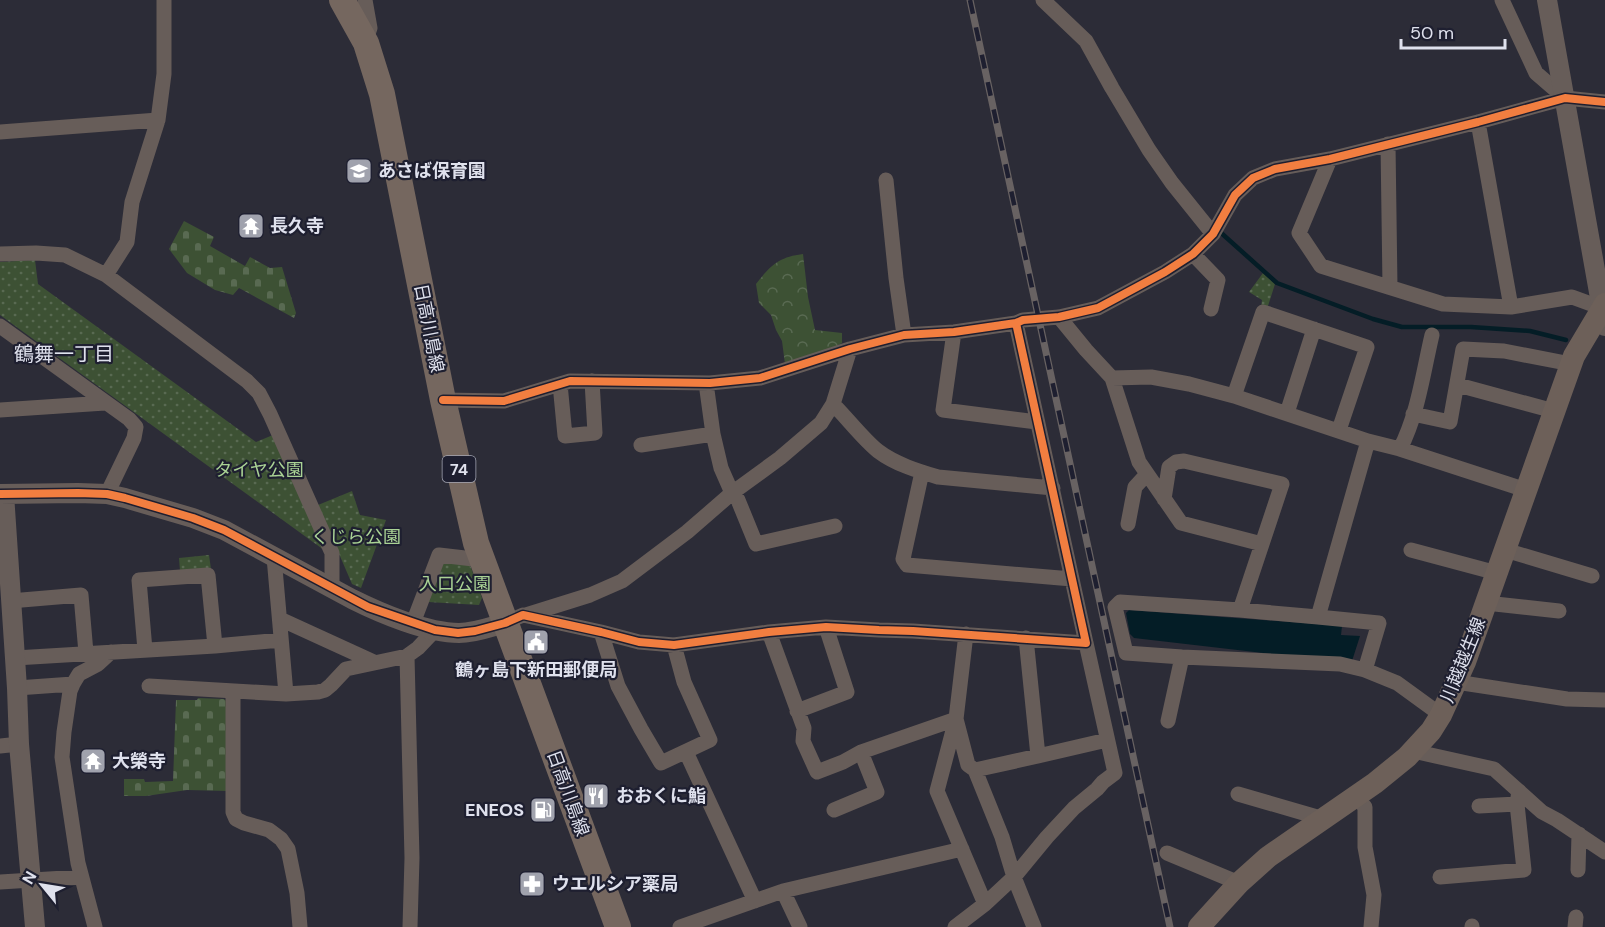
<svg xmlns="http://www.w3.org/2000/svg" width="1605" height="927" viewBox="0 0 1605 927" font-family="'DM Sans','Noto Sans JP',sans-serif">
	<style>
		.forest { fill: url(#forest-crowns) }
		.cemetery { fill: url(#cemetery-stones) }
		.park { fill: url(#park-dots) }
		.water { fill: #041d26 }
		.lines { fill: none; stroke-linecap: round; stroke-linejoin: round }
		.stream { stroke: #041d26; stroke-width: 4.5 }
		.minor { stroke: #675d59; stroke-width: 15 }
		.tertiary { stroke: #675d59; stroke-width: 20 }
		.secondary { stroke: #6d6059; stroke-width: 22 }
		.primary { stroke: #75675f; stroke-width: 26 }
		.rail-casing { stroke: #686262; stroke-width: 7 }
		.rail { stroke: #1e1f30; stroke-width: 4.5; stroke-dasharray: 14; stroke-linecap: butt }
		.cycleway-casing { stroke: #1e1f30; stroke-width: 11 }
		.cycleway { stroke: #f27e40; stroke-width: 8 }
		.labels { text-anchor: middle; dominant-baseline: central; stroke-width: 4.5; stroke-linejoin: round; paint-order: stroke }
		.shield { fill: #1e1f30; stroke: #a5a7b4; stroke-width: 1.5 }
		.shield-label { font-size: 16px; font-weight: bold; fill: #dfe1ed }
		.poi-label { font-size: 18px; font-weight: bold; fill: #dfe1ed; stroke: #1e1f30; text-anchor: start }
		.street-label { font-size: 18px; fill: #dfe1ed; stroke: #1e1f30 }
		.park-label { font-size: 18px; fill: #aad395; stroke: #1e1f30 }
		.neighbourhood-label { font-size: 20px; fill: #dfe1ed; stroke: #1e1f30 }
	</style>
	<defs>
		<pattern id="forest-crowns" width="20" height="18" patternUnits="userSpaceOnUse" patternTransform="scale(1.5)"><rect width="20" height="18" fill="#3d5134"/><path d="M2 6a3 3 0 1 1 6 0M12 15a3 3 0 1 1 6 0" fill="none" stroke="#596a52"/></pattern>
		<pattern id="cemetery-stones" width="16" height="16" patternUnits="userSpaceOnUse" patternTransform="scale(1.5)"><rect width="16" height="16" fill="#3d5134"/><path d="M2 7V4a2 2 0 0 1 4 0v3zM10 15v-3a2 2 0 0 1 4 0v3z" fill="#596a52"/></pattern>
		<pattern id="park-dots" width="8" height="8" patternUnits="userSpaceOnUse" patternTransform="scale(1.5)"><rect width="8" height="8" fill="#3d5134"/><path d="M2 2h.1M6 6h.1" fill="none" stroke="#596a52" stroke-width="1.8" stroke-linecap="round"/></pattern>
	</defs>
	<rect width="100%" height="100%" fill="#2c2c37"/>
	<path class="forest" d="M803,254L808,297L815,330L842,333V343L815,357L785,364L782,341L776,330L771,315L759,303L756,284C771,265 779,257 803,254Z"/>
	<path class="cemetery" d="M184,221L214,237L210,246L245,266L250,257L270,268L282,267L296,313L294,318L239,288L233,295L215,290L187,273L169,249Z
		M198,698L224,699L228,703V791L187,790L146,796H124V779H144L145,782L173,781L176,700H197Z"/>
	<path class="park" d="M35,260L38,284L256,442L273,435L324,550L0,315V262Z
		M1263,273L1275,284L1267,309L1261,307L1262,300L1249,292Z
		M352,491L360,515L386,520L361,588L352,584L318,505Z
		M209,555L211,569L180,571L179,558Z
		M445,563L470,565L482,598L479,605L428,602L441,565Z"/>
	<path class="water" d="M1129,610L1342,626L1341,635L1360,636L1352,661L1298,657L1134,638L1130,634L1126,613Z"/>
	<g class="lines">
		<path class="stream" d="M1219,231L1277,283L1373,319L1402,327H1471L1530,331L1566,340"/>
		<path class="minor" d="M365,0L370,28L366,40
			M1043,0L1086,41L1112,88L1149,150L1172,183L1213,234
			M1502,0L1536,73L1565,98
			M1478,122L1511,307
			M0,132L158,120
			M1388,144L1390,287
			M1330,159L1299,233L1321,266L1443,304L1511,307L1572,297L1602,308
			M886,180L896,278L904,335
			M0,254L36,253L65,255L106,275L247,381L259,393L270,414L332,553V588
			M1193,254L1218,280L1211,309
			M106,275L127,242L132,202L158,120L164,74V0
			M1059,317L1086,350L1112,378L1151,377L1189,384L1234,396L1368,441L1400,449L1526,490
			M0,326L129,419L136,427L134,438L107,494
			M954,332L943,410L1037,422
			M1112,378L1139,462L1181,523L1262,544
			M560,384L565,436L595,433L592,381
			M1458,385L1554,411
			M1234,396L1263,312L1367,347L1339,430
			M443,400L504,401L570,381L710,383L760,378L850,349L904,335L954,332L1016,323L1023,320L1059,317L1098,308L1165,272L1193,254L1213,234L1235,195L1253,178L1275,169L1330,159L1478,122L1565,98L1605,102
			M833,404C847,418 864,440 878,451C895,464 918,471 938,477L1053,488
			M0,410L105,403
			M1287,413L1314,329
			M1413,414L1450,422L1463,349L1504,351L1571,364
			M713,434L721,468L732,493L738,500L756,544L835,526
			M641,445L713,434L706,383
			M1400,449C1418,414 1423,373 1432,335
			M922,472L903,559L907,565L1072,579
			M1164,499L1169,467L1176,462L1184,461L1282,484L1240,610
			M1128,524L1135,487L1147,474
			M1411,550L1497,573
			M1505,550L1592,576
			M274,557L286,694
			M10,601L81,595L86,653
			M1486,603L1559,611
			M526,615L590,595L622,581L687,532L732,493L780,458L821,423L833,404L850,349
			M1318,617L1379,623L1365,670L1397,683L1441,715
			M280,619L374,662
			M413,623L439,555L482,560
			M505,623L523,615L601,632L639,642L674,645L769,632L826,627L879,630L913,631L1086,643L1016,323
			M601,632L618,686L641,729L661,763L710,740L684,682L674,645
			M769,632L804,728L803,741L817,772L843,762L861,752L956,719L968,765L975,770L1038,756L1026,638
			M966,634L956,719L937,791L985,904
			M145,650L139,580L208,575L215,646
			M407,656L412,858L410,927
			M15,658L215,646L281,640
			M1365,670L1340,664L1182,657L1126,653L1115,607L1120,602L1240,610L1318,617L1368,441
			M1456,682L1567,699L1605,700
			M149,686L286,694L318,692L325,690L331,685L346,669L407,656L418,648L435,630
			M17,688L73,684
			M233,692V812L236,819L244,823L269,830L281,839L288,849L297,893L300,927
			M797,711L847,692L826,627
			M1168,721L1182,657
			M0,746L19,744
			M1413,751L1494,769L1542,812L1557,820L1605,852
			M686,752L755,901
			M1038,756L1107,740
			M975,770L1002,837L1014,877L1034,927
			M1238,794L1324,819
			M1356,797L1365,807V847L1374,895L1371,927
			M1479,806L1517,804
			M834,810L877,792L861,752
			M1167,853L1239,883
			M1578,870L1579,834
			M1440,877L1524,870L1517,804L1519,791
			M0,882L81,877
			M783,891L800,927
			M95,927L78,863L62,757L64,732L70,691L73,684L79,674L98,664L111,652
			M680,927L783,891L962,849
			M955,927L985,904L1014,877L1047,837L1074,808L1097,789L1103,782L1115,773L1086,643
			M1472,927V926
			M1575,927L1576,917"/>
		<path class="tertiary" d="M1547,0L1605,326
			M0,494L78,493L107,494L125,498L193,518L224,530L352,599C380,613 427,633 459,633C475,633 490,627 505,623
			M4,494L17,688L19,744L35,927"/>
		<path class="secondary" d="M1199,927L1239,883L1268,857L1375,783L1407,757L1431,731L1441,715L1465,662L1574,356L1605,304"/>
		<path class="primary" d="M342,0L366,43L382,94L443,400L476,543L618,927"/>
		<defs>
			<path id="rail" d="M970,0L1170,927"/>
		</defs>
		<use href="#rail" class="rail-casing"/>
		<use href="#rail" class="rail"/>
		<defs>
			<path id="cycleway" d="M443,400L504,401L570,381L710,383L760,378L850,349L904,335L954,332L1016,323L1023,320L1059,317L1098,308L1165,272L1193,254L1213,234L1235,195L1253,178L1275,169L1330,159L1478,122L1565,98L1605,102
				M0,494L78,493L107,494L125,498L193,518L224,530L368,607L435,630L458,633L475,631L505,623L523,615L601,632L639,642L674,645L769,632L826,627L879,630L913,631L1086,643L1016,323"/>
		</defs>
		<use href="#cycleway" class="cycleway-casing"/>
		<use href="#cycleway" class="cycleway"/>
	</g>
	<defs>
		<symbol id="school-square" viewBox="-11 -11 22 22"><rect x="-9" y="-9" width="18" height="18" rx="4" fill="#a0a2ad" stroke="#1e1f30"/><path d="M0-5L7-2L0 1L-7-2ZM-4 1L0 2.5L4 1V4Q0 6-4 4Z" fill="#fff"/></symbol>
		<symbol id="temple-square" viewBox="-11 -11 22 22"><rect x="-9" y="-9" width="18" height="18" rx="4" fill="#a0a2ad" stroke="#1e1f30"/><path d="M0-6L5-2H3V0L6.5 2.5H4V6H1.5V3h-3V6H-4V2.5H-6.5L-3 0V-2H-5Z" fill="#fff"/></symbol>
		<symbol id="civic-square" viewBox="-11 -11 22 22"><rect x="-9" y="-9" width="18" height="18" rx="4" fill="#a0a2ad" stroke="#1e1f30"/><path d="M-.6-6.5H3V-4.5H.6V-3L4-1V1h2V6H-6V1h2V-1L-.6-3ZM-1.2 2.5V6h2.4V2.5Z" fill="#fff"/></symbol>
		<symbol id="restaurant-square" viewBox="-11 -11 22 22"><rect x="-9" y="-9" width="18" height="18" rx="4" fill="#a0a2ad" stroke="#1e1f30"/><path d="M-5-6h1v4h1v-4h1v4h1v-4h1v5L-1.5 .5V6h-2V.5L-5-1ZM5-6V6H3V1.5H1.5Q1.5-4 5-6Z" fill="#fff"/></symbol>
		<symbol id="fuel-square" viewBox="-11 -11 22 22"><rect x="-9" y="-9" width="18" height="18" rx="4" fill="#a0a2ad" stroke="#1e1f30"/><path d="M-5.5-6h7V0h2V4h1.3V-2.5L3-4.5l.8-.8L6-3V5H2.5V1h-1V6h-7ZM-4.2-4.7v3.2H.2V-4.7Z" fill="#fff"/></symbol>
		<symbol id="pharmacy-square" viewBox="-11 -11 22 22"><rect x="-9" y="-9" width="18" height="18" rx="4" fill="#a0a2ad" stroke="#1e1f30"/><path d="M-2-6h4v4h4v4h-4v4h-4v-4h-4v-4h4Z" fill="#fff"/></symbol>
	</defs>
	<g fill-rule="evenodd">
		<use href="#school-square" x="344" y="156" width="30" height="30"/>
		<use href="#temple-square" x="236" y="211" width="30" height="30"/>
		<use href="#civic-square" x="521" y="627" width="30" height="30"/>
		<use href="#temple-square" x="78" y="746" width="30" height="30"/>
		<use href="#restaurant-square" x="581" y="781" width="30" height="30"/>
		<use href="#fuel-square" x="528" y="795" width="30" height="30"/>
		<use href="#pharmacy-square" x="517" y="869" width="30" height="30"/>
	</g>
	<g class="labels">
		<rect class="shield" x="442.5" y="456" width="33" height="26" rx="4.5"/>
		<g class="shield-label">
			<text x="459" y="469">74</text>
		</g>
		<g class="poi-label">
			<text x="378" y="171">あさば保育園</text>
			<text x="270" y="226">長久寺</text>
			<text x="536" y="670" text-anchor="middle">鶴ヶ島下新田郵便局</text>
			<text x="112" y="761">大榮寺</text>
			<text x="616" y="796">おおくに鮨</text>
			<text x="524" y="810" text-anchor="end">ENEOS</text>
			<text x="552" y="884">ウエルシア薬局</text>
		</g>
		<g class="street-label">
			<text transform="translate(429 328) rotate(79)">日高川島線</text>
			<text transform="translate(1463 660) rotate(-68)">川越越生線</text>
			<text transform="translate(568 793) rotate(70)">日高川島線</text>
		</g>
		<g class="park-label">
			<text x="259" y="470">タイヤ公園</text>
			<text x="356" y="537">くじら公園</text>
			<text x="455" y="584">入口公園</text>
		</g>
		<g class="neighbourhood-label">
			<text x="64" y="354">鶴舞一丁目</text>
		</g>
	</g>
	<g transform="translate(42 885) rotate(300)" stroke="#1e1f30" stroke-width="4.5" paint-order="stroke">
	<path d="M0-4.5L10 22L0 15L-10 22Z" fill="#dfe1ed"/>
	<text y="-9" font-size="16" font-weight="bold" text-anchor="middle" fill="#dfe1ed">N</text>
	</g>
	<path d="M1401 39v9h104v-9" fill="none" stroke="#dfe1ed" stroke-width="3"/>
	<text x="1410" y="39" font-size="18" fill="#dfe1ed" stroke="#1e1f30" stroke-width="4.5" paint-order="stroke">50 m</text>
</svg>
